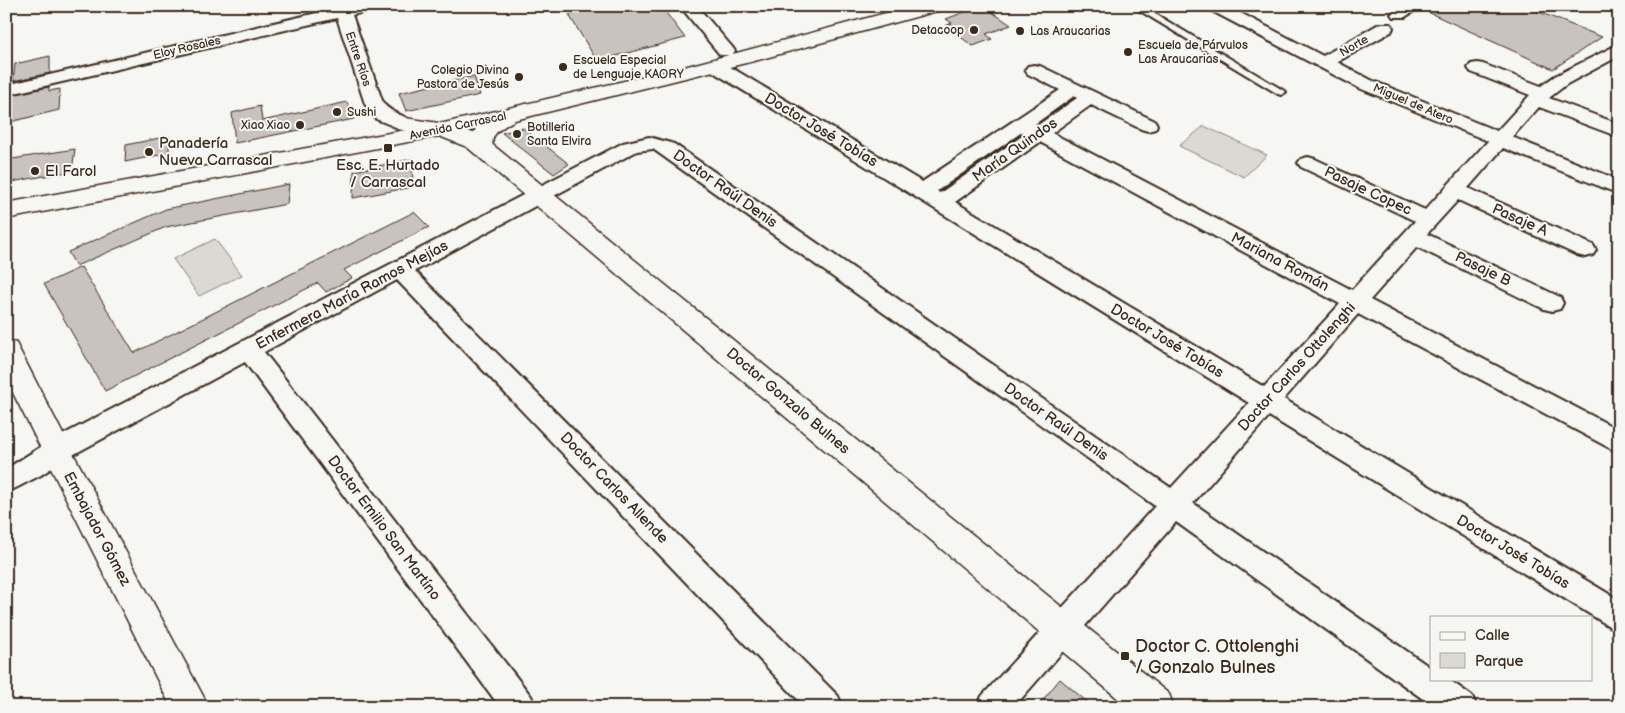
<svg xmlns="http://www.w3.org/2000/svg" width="1625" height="713" viewBox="0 0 1625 713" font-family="'Balsamiq Sans',sans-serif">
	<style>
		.green { fill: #dad9d3; stroke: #8a8278 }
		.building { fill: #c8c3be; stroke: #3b2a1e }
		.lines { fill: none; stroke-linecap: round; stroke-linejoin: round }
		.lane-casing { stroke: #3b2a1e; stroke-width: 4 }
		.street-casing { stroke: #3b2a1e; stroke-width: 4 }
		.secondary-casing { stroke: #3b2a1e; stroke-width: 3 }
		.primary-casing { stroke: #3b2a1e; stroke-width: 3 }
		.lane { fill: #f6f6f2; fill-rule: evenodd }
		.street { fill: #f6f6f2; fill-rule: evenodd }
		.secondary { fill: #f6f6f2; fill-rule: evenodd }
		.primary { fill: #f6f6f2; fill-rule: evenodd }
		.poi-dot { fill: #3b2a1e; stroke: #f6f6f2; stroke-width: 2 }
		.labels { text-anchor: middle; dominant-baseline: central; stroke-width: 4; stroke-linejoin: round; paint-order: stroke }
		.far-poi-label { font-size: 12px; fill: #3b2a1e; stroke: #f6f6f2; text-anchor: start }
		.far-street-label { font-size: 12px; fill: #3b2a1e; stroke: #f6f6f2 }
		.street-label { font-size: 15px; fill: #3b2a1e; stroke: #f6f6f2 }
		.poi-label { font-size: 15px; fill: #3b2a1e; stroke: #f6f6f2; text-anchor: start }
		.near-poi-label { font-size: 18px; fill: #3b2a1e; stroke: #f6f6f2; text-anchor: start }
	</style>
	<rect width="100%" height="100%" fill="#f6f6f2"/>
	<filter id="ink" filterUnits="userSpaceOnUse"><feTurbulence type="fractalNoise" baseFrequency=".02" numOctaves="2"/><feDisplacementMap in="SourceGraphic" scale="10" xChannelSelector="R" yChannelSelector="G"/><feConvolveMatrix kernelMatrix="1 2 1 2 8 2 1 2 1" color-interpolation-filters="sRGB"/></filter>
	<g filter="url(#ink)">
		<path class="green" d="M1204,126L1267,155L1244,177L1179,146Z
			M215,239L242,275L199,296L173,259Z"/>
		<path class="building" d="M605,6H661L685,38L597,61L569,15Z
			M980,6H983L1011,25L986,34L992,39L973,46L945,26L952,23L946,19Z
			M1424,6H1524L1602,37L1553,69L1421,9Z
			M50,56V73L13,81L15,64Z
			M474,76L480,95L406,111L399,93Z
			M49,87V91L60,89L59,110L6,123V101L12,100V95Z
			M347,102L354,119L235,143L232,113L260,106L262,121Z
			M523,128L569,164L554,174L502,133Z
			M169,136V153L125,162L126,145Z
			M75,149L72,171L6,183V160Z
			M412,159L413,187L353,198L354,171Z
			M289,184L287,204L166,227L76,266L68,252L166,209Z
			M414,212L429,227L344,270L352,278L326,292L318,283L105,391L44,284L81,267L134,353Z
			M1060,679L1093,707H1037Z"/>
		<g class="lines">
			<defs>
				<path id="lane" d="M1132,6H1142L1286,92L1281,95L1278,94Z"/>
				<path id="street" d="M333,6H376L374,9L352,15L383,103C392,115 408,115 414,124L412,128L405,130L398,128L376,119L365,104L337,18L6,95V85L334,9Z
					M680,6H697L732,47L735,51L732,55H720Z
					M1206,6H1227L1323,56L1379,24H1391L1393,28L1391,32L1337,62L1371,80L1497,131L1530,95L1471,72L1468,68L1471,64L1477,63L1483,64L1541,86L1555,76L1619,44V56L1567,84L1549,98L1619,124V137L1539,107L1512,137L1619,180V194L1503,148L1468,188L1593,245L1596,250L1593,255L1585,257L1577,255L1458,200L1427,234L1560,297L1563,303L1560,309L1552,311L1544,309L1417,247L1370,300L1619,430V453L1358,314L1284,399L1619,600V630L1609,626L1269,416L1193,503L1431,668V679H1448L1472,696L1477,707H1434L1176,522L1014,707H977L982,696L1155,506L653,149L637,151L415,271L838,696L843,707H805L397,280L264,352L531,696L536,707H500L245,362L65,459L41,475L6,493V469L47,443L623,143L649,137L674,144L1171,488L1249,403L710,70L707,66L710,62L716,61L722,62L922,182L1060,90L1028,74L1025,70L1028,66L1034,65L1040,66L1155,121L1157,125L1155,129L1148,131L1141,129L1091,105L1052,133L1352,290L1415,221L1301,167L1298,163L1301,159L1308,157L1315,159L1425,210L1488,141L1359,88L1208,9ZM1074,96L1077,98L1038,125L1035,124ZM1022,132L1025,134L940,193L937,191ZM1040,142L1340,304L1264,387L955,202Z
					M1401,6H1422L1405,17H1393L1391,14Z"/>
				<path id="secondary" d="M405,118L452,125L483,137L1169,694L1174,707H1128L467,147L439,136L397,129L394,124L397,119Z
					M6,340L16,343L67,442L209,707H171L6,379Z"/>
				<path id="primary" d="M912,6H943L941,10L758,60L515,120C508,124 498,129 494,136C491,141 494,146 490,152L482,154L474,152C468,143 471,137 476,129L6,219V203L444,123L684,67Z"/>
			</defs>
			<use href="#lane" class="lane-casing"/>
			<use href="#street" class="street-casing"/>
			<use href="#secondary" class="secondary-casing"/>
			<use href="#primary" class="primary-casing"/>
			<use href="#lane" class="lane"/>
			<use href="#street" class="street"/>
			<use href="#secondary" class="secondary"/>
			<use href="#primary" class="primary"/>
		</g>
	</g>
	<g class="poi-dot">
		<circle cx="974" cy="30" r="5"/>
		<circle cx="1020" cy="31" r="5"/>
		<circle cx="1128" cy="52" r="5"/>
		<circle cx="563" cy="67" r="5"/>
		<circle cx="519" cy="77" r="5"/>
		<circle cx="337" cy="112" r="5"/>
		<circle cx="300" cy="125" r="5"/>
		<circle cx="517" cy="134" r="5"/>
		<rect x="383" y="143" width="10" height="10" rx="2.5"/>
		<circle cx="149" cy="152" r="5"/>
		<circle cx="35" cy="171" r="5"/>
		<rect x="1120" y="651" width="10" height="10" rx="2.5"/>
	</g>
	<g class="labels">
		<g class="far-poi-label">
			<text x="964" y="30" text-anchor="end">Detacoop</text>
			<text x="1030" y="31">Las Araucarias</text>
			<text x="1138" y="45">Escuela de Párvulos<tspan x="1138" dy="14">Las Araucarias</tspan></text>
			<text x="573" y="60">Escuela Especial<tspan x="573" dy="14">de Lenguaje KAORY</tspan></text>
			<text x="509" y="70" text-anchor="end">Colegio Divina<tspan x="509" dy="14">Pastora de Jesús</tspan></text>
			<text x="347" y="112">Sushi</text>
			<text x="290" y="125" text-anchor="end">Xiao Xiao</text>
			<text x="527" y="127">Botilleria<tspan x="527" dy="14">Santa Elvira</tspan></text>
		</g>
		<g class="far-street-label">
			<text transform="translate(1354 46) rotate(-30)">Norte</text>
			<text transform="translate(187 48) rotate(-13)">Eloy Rosales</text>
			<text transform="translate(358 59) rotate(71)">Entre Ríos</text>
			<text transform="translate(1413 104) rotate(23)">Miguel de Atero</text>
			<text transform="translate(458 126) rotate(-12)">Avenida Carrascal</text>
		</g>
		<g class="street-label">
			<text transform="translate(821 130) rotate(31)">Doctor José Tobías</text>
			<text transform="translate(1015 150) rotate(-35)">María Quindos</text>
			<text transform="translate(725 189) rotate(35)">Doctor Raúl Denis</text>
			<text transform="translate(1368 191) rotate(25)">Pasaje Copec</text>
			<text transform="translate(1520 220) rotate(24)">Pasaje A</text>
			<text transform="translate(1280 262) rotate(28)">Mariana Román</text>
			<text transform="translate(1483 269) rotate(26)">Pasaje B</text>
			<text transform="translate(352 295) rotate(-28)">Enfermera María Ramos Mejías</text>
			<text transform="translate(1167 341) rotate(31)">Doctor José Tobías</text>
			<text transform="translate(1297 367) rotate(-48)">Doctor Carlos Ottolenghi</text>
			<text transform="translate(788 401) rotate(40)">Doctor Gonzalo Bulnes</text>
			<text transform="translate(1056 422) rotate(35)">Doctor Raúl Denis</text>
			<text transform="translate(614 488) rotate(46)">Doctor Carlos Allende</text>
			<text transform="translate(384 528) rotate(53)">Doctor Emilio San Martíno</text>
			<text transform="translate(97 529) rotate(62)">Embajador Gómez</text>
			<text transform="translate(1513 552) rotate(31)">Doctor José Tobías</text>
		</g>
		<g class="poi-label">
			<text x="159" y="143">Panadería<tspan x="159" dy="17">Nueva Carrascal</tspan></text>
			<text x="388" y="165" text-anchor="middle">Esc. E. Hurtado<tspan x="388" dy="17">/ Carrascal</tspan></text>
			<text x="45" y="171">El Farol</text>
		</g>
		<g class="near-poi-label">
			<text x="1135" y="646">Doctor C. Ottolenghi<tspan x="1135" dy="21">/ Gonzalo Bulnes</tspan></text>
		</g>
	</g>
	<rect width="1625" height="713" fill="none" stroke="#f6f6f2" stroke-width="25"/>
	<rect x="12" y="12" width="1600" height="688" fill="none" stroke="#3b2a1e" stroke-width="2" filter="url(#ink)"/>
	<rect x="1430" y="616" width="162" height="65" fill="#f6f6f2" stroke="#aba49d"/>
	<rect x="1440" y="632" width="25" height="8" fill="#f6f6f2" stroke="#aba49d"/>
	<text x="1475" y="640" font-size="15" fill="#3b2a1e">Calle</text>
	<rect x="1440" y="653" width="25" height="15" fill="#dad9d3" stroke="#aba49d"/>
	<text x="1475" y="666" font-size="15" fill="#3b2a1e">Parque</text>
</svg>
